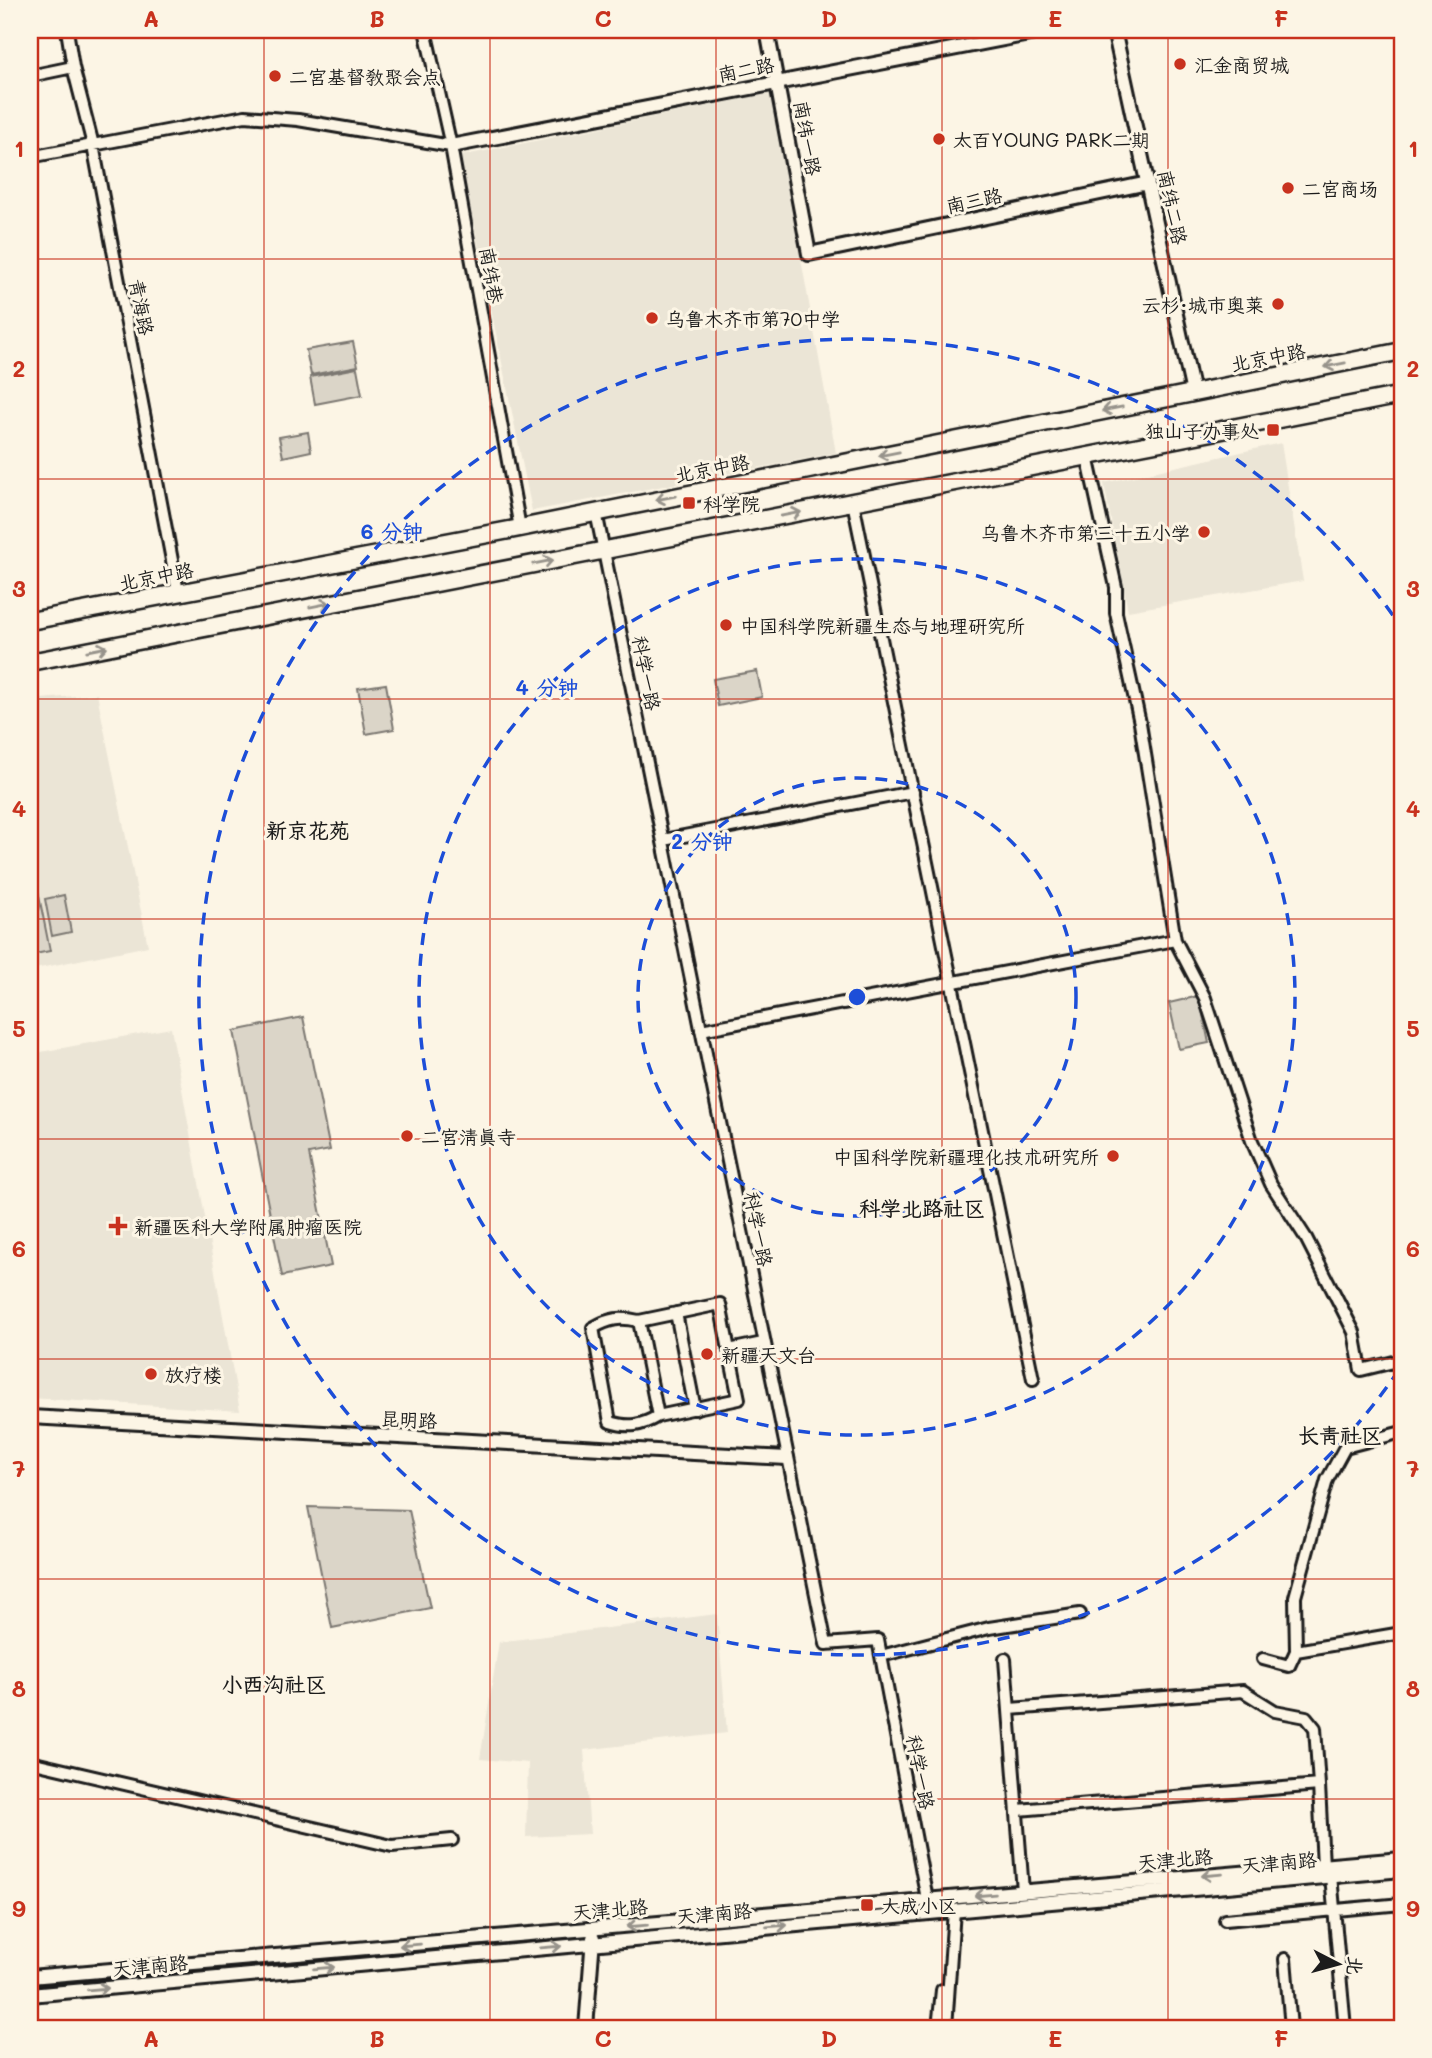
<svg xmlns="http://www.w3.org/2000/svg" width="1432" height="2058" viewBox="0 0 1432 2058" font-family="Mali,'LXGW WenKai TC',sans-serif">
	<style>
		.built { fill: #ebe5d6 }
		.green { fill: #dbd5c8; stroke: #7c7872; stroke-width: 2 }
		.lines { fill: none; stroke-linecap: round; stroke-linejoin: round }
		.minor-casing { stroke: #1c1c1c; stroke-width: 16 }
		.tertiary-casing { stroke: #1c1c1c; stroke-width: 18 }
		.primary-casing { stroke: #1c1c1c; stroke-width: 21 }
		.minor { stroke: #fcf5e5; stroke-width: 10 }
		.tertiary { stroke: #fcf5e5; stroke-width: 12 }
		.primary { stroke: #fcf5e5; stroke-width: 16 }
		.oneway { stroke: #97938b }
		.grid { fill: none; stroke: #c8321e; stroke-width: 2; stroke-opacity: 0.55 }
		.ring { fill: none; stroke: #1d4ed8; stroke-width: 3.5; stroke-dasharray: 12 9 }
		.poi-dot { fill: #c8321e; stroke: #fcf5e5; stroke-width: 2.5 }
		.labels { text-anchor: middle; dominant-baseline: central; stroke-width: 6; stroke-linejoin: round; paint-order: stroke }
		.poi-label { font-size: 19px; fill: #1c1c1c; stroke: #fcf5e5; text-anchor: start }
		.street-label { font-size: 19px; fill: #1c1c1c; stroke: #fcf5e5 }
		.neighbourhood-label { font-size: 21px; font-weight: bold; fill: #1c1c1c; stroke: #fcf5e5 }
		.centre { fill: #1d4ed8; stroke: #fcf5e5; stroke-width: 3.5 }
		.ring-label { font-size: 21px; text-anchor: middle; font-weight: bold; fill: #1d4ed8; stroke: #fcf5e5; stroke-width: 6; stroke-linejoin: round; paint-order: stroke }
		.neatline { fill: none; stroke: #c8321e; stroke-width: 2.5 }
		.grid-label { font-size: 23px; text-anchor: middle; font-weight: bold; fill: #c8321e }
	</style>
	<rect width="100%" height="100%" fill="#fcf5e5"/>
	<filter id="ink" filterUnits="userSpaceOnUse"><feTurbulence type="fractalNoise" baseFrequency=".0143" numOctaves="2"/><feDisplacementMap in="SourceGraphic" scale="14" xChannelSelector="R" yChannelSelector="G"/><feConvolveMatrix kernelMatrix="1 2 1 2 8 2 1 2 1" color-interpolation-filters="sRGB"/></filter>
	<g filter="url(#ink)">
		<path class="built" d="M771,93L836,453L532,511L460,156Z
			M1281,443L1303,581L1128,611L1104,483Z
			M97,694L148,946L30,970V700Z
			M171,1028L240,1411L30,1398V1054Z
			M717,1614L727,1733L584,1750L590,1834L526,1837L528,1763L480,1759L499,1642Z"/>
		<path class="green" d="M353,342L358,366L311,375L306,350Z
			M357,368L362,395L315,404L310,377Z
			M308,432L311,451L283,457L279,437Z
			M757,671L762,697L718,706L713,679Z
			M386,684L394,729L366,734L358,688Z
			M37,886L50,951L30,955V887Z
			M64,895L71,932L52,936L45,899Z
			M1199,996L1209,1043L1179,1049L1169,1003Z
			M303,1017L330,1150L309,1154L331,1266L282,1276L234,1031Z
			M308,1507L409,1510L430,1608L332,1628Z"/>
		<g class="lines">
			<defs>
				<path id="minor" d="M67,30L73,67L93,145L178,592
					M425,30L451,146L520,528
					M30,76L73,67
					M30,157L245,116L298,120L451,146
					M1087,456L1116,587V613L1140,723L1175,940L1205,998L1252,1141L1271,1184L1306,1238L1354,1332L1361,1370L1402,1360
					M853,502L1033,1379
					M596,512L826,1644L878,1640L927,1899
					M663,840L913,792
					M701,1030L1175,940
					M676,1313L695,1409
					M639,1321C620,1317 610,1318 593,1328L610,1422C629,1428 641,1426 658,1416
					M729,1350L720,1304L639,1321L658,1416L739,1399L729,1350L763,1343
					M1296,1651L1402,1633
					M881,1656L989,1628L1080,1614
					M1005,1659L1023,1891
					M1263,1659L1289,1666L1296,1651L1295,1597L1327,1480L1345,1447L1402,1432
					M1010,1709L1243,1691L1275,1711L1306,1717L1315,1728L1319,1785
					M30,1762L392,1846L452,1840
					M1018,1810L1319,1785L1323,1866
					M1331,1876L1345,2028
					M1225,1920L1402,1904
					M1285,1959L1291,2028
					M938,2028L942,1990
					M946,2028L954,1910"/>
				<path id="tertiary" d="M767,30L809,254L1148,183
					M1114,30L1193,393
					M451,146L1050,30
					M30,1417L787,1458
					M30,1977L1402,1859
					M30,1995L1402,1870
					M586,2028L593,1938"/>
				<path id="primary" d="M30,621L520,528L1402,351
					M30,662L1402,395"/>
			</defs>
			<use href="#minor" class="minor-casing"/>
			<use href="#tertiary" class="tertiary-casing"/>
			<use href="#primary" class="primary-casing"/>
			<use href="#minor" class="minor"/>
			<use href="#tertiary" class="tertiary"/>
			<use href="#primary" class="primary"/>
		</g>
		<defs><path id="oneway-shaft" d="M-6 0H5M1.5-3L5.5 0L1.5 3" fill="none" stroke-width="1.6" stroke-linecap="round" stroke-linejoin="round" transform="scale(1.75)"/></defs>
		<g class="oneway">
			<use href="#oneway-shaft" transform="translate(1335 365) rotate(169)"/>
			<use href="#oneway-shaft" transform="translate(1112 409) rotate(169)"/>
			<use href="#oneway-shaft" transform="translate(889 454) rotate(169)"/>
			<use href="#oneway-shaft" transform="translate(666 498) rotate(169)"/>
			<use href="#oneway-shaft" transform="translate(791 514) rotate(-11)"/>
			<use href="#oneway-shaft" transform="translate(543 562) rotate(-11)"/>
			<use href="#oneway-shaft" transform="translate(320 605) rotate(-11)"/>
			<use href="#oneway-shaft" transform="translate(97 649) rotate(-11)"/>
			<use href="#oneway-shaft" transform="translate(1212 1875) rotate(175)"/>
			<use href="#oneway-shaft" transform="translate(985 1895) rotate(175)"/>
			<use href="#oneway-shaft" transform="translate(637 1926) rotate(175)"/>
			<use href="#oneway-shaft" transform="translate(777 1926) rotate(-5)"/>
			<use href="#oneway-shaft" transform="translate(410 1945) rotate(175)"/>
			<use href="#oneway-shaft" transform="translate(551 1947) rotate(-5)"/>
			<use href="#oneway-shaft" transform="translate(324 1968) rotate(-5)"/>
			<use href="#oneway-shaft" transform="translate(98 1989) rotate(-5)"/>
		</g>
	</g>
	<path class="grid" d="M264,30V2028M490,30V2028M716,30V2028M942,30V2028M1168,30V2028M30,259H1402M30,479H1402M30,699H1402M30,919H1402M30,1139H1402M30,1359H1402M30,1579H1402M30,1799H1402"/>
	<g class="ring">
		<circle cx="857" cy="997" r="219"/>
		<circle cx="857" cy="997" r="438"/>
		<path d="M1399 1370A658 658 0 1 1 1399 624"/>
	</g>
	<g class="poi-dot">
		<circle cx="1180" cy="64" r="7"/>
		<circle cx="275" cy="76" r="7"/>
		<circle cx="939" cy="139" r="7"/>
		<circle cx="1288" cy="188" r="7"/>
		<circle cx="1278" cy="304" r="7"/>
		<circle cx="652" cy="318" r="7"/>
		<rect x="1266" y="423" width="14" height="14" rx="3.5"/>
		<rect x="682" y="496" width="14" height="14" rx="3.5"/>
		<circle cx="1204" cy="532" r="7"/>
		<circle cx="726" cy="625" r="7"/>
		<circle cx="407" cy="1136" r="7"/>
		<circle cx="1113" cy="1156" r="7"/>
		<path d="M114.5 1215.5h7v7h7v7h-7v7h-7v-7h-7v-7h7z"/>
		<circle cx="707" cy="1354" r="7"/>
		<circle cx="151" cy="1374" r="7"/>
		<rect x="860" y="1898" width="14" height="14" rx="3.5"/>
	</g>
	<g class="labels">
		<g class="poi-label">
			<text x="1194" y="64">汇金商贸城</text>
			<text x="289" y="76">二宫基督教聚会点</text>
			<text x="953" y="139">太百YOUNG PARK二期</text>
			<text x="1302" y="188">二宫商场</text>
			<text x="1264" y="304" text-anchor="end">云杉·城市奥莱</text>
			<text x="666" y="318">乌鲁木齐市第70中学</text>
			<text x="1259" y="430" text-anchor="end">独山子办事处</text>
			<text x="703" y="503">科学院</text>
			<text x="1190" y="532" text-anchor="end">乌鲁木齐市第三十五小学</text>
			<text x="740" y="625">中国科学院新疆生态与地理研究所</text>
			<text x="421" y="1136">二宫清真寺</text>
			<text x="1099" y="1156" text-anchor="end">中国科学院新疆理化技术研究所</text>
			<text x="134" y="1226">新疆医科大学附属肿瘤医院</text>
			<text x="721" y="1354">新疆天文台</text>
			<text x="165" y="1374">放疗楼</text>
			<text x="881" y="1905">大成小区</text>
		</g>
		<g class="street-label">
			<text transform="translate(746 69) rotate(-11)">南二路</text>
			<text transform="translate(808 138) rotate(80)">南纬一路</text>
			<text transform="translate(974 200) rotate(-12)">南三路</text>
			<text transform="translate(1173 207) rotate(78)">南纬二路</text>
			<text transform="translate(492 275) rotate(80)">南纬巷</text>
			<text transform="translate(142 307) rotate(79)">青海路</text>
			<text transform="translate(1268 357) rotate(-11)">北京中路</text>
			<text transform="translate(712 468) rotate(-11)">北京中路</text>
			<text transform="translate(156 576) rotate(-11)">北京中路</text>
			<text transform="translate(647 673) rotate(79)">科学一路</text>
			<text transform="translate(759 1229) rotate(79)">科学一路</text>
			<text transform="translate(409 1419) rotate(3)">昆明路</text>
			<text transform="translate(921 1772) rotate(79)">科学一路</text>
			<text transform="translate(1175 1859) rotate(-5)">天津北路</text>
			<text transform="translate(1279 1862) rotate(-5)">天津南路</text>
			<text transform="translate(610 1909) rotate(-5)">天津北路</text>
			<text transform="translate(714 1913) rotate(-5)">天津南路</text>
			<text transform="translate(150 1965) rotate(-5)">天津南路</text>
		</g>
		<g class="neighbourhood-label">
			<text x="308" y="829">新京花苑</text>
			<text x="922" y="1207">科学北路社区</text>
			<text x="1340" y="1434">长青社区</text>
			<text x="274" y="1683">小西沟社区</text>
		</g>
	</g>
	<circle cx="857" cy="997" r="10" class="centre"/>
	<g class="ring-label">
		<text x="392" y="539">6 分钟</text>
		<text x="547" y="695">4 分钟</text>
		<text x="702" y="849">2 分钟</text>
	</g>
	<rect width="1432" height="2058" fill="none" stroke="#fcf5e5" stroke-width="77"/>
	<g transform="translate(1338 1964) rotate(96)" stroke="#fcf5e5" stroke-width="5" paint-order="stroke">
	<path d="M0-5L12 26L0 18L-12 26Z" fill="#1c1c1c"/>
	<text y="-10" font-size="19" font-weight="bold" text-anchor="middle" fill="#1c1c1c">北</text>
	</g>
	<rect x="38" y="38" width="1356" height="1982" class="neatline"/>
	<g class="grid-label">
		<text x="151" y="27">A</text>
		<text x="377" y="27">B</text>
		<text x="603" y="27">C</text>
		<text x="829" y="27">D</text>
		<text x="1055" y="27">E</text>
		<text x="1281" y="27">F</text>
		<text x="19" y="157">1</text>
		<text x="1413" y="157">1</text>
		<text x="19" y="377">2</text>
		<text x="1413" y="377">2</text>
		<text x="19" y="597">3</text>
		<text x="1413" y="597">3</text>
		<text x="19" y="817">4</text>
		<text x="1413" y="817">4</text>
		<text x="19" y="1037">5</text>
		<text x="1413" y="1037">5</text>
		<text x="19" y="1257">6</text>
		<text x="1413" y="1257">6</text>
		<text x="19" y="1477">7</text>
		<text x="1413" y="1477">7</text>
		<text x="19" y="1697">8</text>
		<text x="1413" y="1697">8</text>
		<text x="19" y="1917">9</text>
		<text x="1413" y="1917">9</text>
		<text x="151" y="2047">A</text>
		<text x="377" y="2047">B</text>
		<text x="603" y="2047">C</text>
		<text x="829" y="2047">D</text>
		<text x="1055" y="2047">E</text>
		<text x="1281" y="2047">F</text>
	</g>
</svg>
